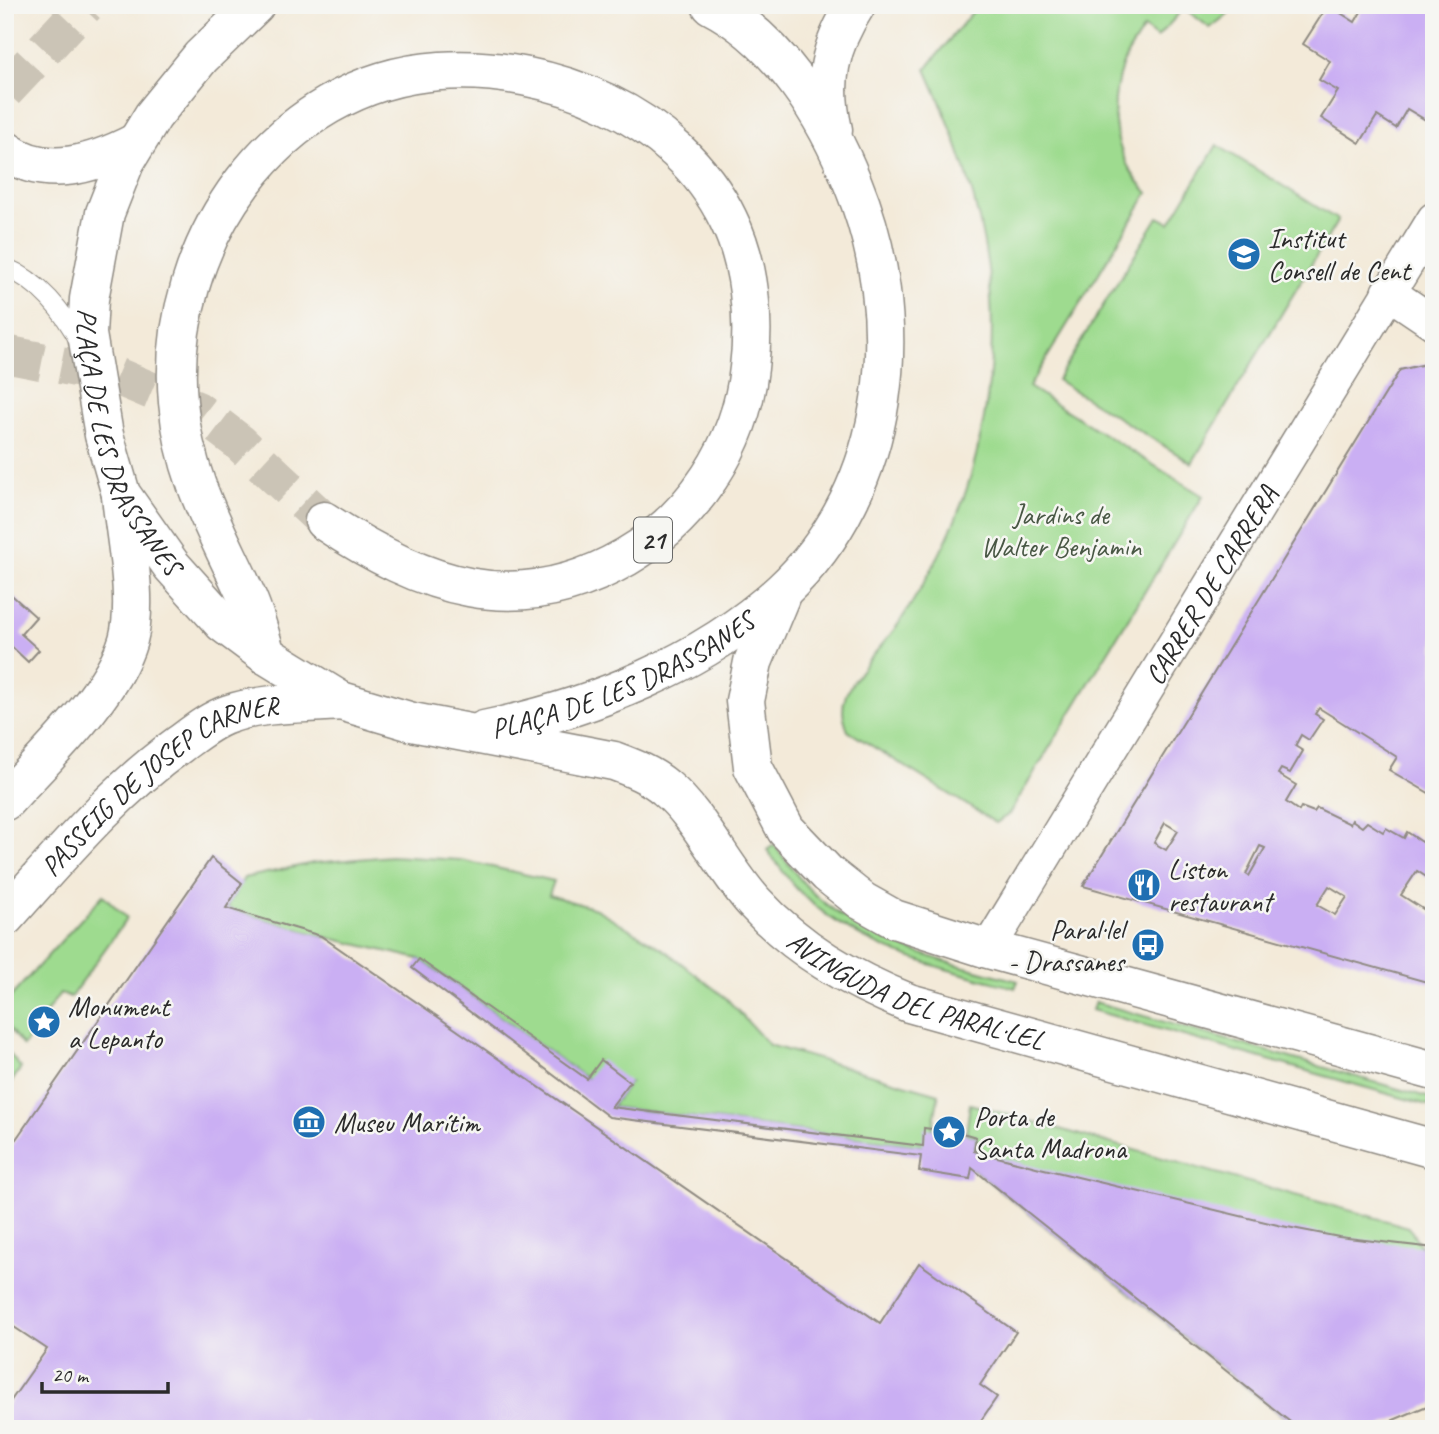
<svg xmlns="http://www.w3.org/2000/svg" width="1439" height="1434" viewBox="0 0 1439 1434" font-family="Caveat,sans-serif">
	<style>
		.green { fill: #9edb8f; stroke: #64835d; stroke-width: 2 }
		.building { fill: #caaff3; fill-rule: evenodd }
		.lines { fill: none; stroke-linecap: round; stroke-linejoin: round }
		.highway-tunnel { stroke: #cbc4b6; stroke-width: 38; stroke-dasharray: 38 19; stroke-linecap: butt }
		.lane-casing { stroke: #8f8a82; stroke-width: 20 }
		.street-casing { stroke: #8f8a82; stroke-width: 36 }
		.secondary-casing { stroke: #8f8a82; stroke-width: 41 }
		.highway-casing { stroke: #8f8a82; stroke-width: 41 }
		.lane { stroke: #fff; stroke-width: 18 }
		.street { stroke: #fff; stroke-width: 33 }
		.secondary { stroke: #fff; stroke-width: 38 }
		.highway { stroke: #fff; stroke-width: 38 }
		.labels { text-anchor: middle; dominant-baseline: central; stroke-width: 5; stroke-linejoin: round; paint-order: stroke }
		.shield { fill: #f6f6f2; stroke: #686867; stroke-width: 2 }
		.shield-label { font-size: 26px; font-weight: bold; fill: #2b2b2b }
		.poi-label { font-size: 28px; fill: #2b2b2b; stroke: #f6f6f2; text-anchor: start }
		.street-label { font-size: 28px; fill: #2b2b2b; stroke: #f6f6f2 }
		.park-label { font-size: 28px; fill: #485744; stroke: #f6f6f2 }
	</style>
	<rect width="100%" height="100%" fill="#f6f6f2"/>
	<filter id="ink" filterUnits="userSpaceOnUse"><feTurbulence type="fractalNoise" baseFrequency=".0143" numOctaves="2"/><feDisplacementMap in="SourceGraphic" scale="14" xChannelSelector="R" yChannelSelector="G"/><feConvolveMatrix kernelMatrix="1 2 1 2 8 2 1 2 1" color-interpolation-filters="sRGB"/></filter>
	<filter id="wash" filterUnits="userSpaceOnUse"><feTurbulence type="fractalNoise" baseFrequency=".00686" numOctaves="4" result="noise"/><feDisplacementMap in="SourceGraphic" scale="28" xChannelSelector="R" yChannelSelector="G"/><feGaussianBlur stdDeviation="1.57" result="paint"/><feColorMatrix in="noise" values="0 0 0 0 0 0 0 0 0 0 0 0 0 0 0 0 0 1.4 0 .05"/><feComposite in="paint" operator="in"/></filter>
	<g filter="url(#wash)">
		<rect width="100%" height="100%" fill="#f3ead9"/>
		<path class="green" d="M978,5H1230L1228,14L1210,28L1184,8L1157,38L1144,28C1137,40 1126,53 1122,66C1107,112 1114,158 1148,193L1029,387L1203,496L1009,814L996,823L848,731C843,718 841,709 846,695C855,672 885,644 899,623C929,578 956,527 971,475C1013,324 989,209 926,69Z
			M1217,145L1338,220L1192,463L1057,380L1158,217L1170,223Z
			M774,845C785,859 796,875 808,888C864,945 944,961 1018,981L1015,988C938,967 854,949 797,889C786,877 777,863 767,850Z
			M391,856L461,860L554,881L549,895L596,909L663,949L726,998L769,1045L939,1094L932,1131L923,1146L611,1107L630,1082L587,1079L419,959L321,936L226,908L244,878L313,863Z
			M103,895L127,918L70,998L60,993L23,1046L5,1023V1003Z
			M1095,1002L1434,1099V1107L1092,1010Z
			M5,1048L21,1068L5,1091Z
			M970,1104L1409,1227L1421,1247L1367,1429H1299L972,1168L976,1137L966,1134Z"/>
		<g id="blocks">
			<path class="building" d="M1328,5L1355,22L1365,5L1377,9L1379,5H1434V125L1407,109L1396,128L1377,116L1360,143L1321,118L1338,91L1319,80L1330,61L1303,44Z
				M1434,362V796L1389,770L1397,757L1319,708L1315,714L1323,719L1309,740L1301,735L1295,746L1303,751L1290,773L1281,769L1278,774L1296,785L1286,802L1299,811L1301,807L1314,812L1317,808L1350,824L1352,820L1362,827L1367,822L1383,832L1386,828L1404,838L1407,832L1434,850V882L1417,871L1401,895L1434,916V984L1083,886L1400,370ZM1165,823L1178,831L1166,850L1154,843ZM1260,846L1265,848L1249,876L1246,874ZM1329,886L1347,897L1335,915L1317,905Z
				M5,589L36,617L21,634L39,650L28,662L10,645L5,650Z
				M211,858L242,883L226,908L321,936L880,1323L919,1263L1016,1332L980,1385L997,1397L975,1429H317L302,1420L296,1429H5V1409L47,1349L5,1321V1155Z
				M419,959L587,1079L601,1060L630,1082L611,1107L923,1146L924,1128L966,1134L976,1137L974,1151L1040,1168L1282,1226L1339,1237L1434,1248V1403L1372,1429H1299L972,1168L970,1179L919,1171L921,1156L609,1117L412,968Z"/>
		</g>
	</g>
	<g filter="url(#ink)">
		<use href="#blocks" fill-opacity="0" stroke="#8f8a82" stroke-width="2"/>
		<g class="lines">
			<path class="highway-tunnel" d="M5,91L86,5
				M5,354L116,376L197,410L239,442L324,521"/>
			<defs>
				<path id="lane" d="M5,267C39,281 64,312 80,343"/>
				<g id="street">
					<path d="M1388,292L1434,323"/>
					<path id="s1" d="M988,949L1434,219"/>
				</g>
				<g id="secondary">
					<path id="s2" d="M255,5L201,57L153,116L125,162L105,213L89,299L87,334L104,435L121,494L171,565L223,623L266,655L341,701L412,722L614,761C633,768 651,775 666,788C699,815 724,869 754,902C798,950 850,979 909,1003L1434,1149"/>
					<path d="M833,130C822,83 829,46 856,5"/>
					<path d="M5,150C45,180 94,164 135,143"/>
					<path d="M780,597L753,662L745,701L753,767L786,830L828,874L862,901L894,919L988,949L1434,1071"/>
					<path id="s3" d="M484,730C589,709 703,664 782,591C894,487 908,318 853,184C826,116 779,40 711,5"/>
					<path d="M5,801C44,758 112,695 128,640C139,600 125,537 121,496"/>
					<path id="s4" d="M5,917C60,856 112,793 180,744C195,733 211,720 229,714C264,702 304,704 341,701"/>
				</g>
				<path id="highway" d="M266,655C260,635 255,614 246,595C215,527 185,479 178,402C164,247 277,81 440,71C551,64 677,114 728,219C750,263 755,320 749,368C741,446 693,518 626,557C516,621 422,586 324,521"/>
			</defs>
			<use href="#lane" class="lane-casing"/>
			<use href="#street" class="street-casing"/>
			<use href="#secondary" class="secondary-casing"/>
			<use href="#highway" class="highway-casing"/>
			<use href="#lane" class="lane"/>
			<use href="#street" class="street"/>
			<use href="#secondary" class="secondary"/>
			<use href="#highway" class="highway"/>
		</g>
	</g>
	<defs>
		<symbol id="school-disc" viewBox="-11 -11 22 22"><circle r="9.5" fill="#1f6fb2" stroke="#f6f6f2"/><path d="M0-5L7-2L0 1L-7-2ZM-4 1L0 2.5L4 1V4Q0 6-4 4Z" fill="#fff"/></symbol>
		<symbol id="restaurant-disc" viewBox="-11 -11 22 22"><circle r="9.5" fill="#1f6fb2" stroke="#f6f6f2"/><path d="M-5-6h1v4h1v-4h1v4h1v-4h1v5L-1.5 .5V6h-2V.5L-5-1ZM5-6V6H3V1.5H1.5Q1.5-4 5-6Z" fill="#fff"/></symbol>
		<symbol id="bus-disc" viewBox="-11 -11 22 22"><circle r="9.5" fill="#1f6fb2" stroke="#f6f6f2"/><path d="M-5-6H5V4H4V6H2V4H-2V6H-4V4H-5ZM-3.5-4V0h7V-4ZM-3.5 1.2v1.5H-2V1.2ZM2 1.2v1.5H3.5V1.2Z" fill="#fff"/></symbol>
		<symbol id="sight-disc" viewBox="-11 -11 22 22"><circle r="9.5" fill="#1f6fb2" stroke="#f6f6f2"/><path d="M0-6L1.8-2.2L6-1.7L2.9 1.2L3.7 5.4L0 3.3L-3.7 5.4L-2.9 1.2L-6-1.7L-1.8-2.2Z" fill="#fff"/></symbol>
		<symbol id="museum-disc" viewBox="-11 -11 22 22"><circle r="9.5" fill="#1f6fb2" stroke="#f6f6f2"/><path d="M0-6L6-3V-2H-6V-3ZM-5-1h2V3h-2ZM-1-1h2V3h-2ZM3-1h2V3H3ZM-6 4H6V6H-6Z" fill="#fff"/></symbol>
	</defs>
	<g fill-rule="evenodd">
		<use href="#school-disc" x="1225" y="235" width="38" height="38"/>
		<use href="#restaurant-disc" x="1125" y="866" width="38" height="38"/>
		<use href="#bus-disc" x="1129" y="926" width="38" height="38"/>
		<use href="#sight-disc" x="25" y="1003" width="38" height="38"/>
		<use href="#museum-disc" x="290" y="1103" width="38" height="38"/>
		<use href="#sight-disc" x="930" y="1113" width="38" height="38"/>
	</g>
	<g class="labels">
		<rect class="shield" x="634" y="517.5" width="38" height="45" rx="5"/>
		<g class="shield-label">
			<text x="653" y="540">21</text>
		</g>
		<g class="poi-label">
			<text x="1268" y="238">Institut<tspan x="1268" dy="32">Consell de Cent</tspan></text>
			<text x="1168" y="869">Liston<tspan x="1168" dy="32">restaurant</tspan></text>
			<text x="1124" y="929" text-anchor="end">Paral·lel<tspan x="1124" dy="32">- Drassanes</tspan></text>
			<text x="68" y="1006">Monument<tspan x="68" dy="32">a Lepanto</tspan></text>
			<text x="974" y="1116">Porta de<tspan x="974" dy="32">Santa Madrona</tspan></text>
			<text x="334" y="1122">Museu Marítim</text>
		</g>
		<g class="street-label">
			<text stroke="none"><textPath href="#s2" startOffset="499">PLAÇA DE LES DRASSANES</textPath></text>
			<text stroke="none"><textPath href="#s1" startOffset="427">CARRER DE CARRERA</textPath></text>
			<text stroke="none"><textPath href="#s3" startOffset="150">PLAÇA DE LES DRASSANES</textPath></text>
			<text stroke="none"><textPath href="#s4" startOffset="208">PASSEIG DE JOSEP CARNER</textPath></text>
			<text stroke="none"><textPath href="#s2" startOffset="1524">AVINGUDA DEL PARAL·LEL</textPath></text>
		</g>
		<g class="park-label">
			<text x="1061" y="514">Jardins de<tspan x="1061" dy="32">Walter Benjamin</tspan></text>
		</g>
	</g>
	<rect width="1439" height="1434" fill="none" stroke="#f6f6f2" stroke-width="28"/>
	<path d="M42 1382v10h126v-10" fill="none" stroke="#2b2b2b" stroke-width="3.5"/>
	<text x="52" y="1382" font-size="21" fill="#2b2b2b" stroke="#f6f6f2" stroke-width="5" paint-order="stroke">20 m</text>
</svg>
